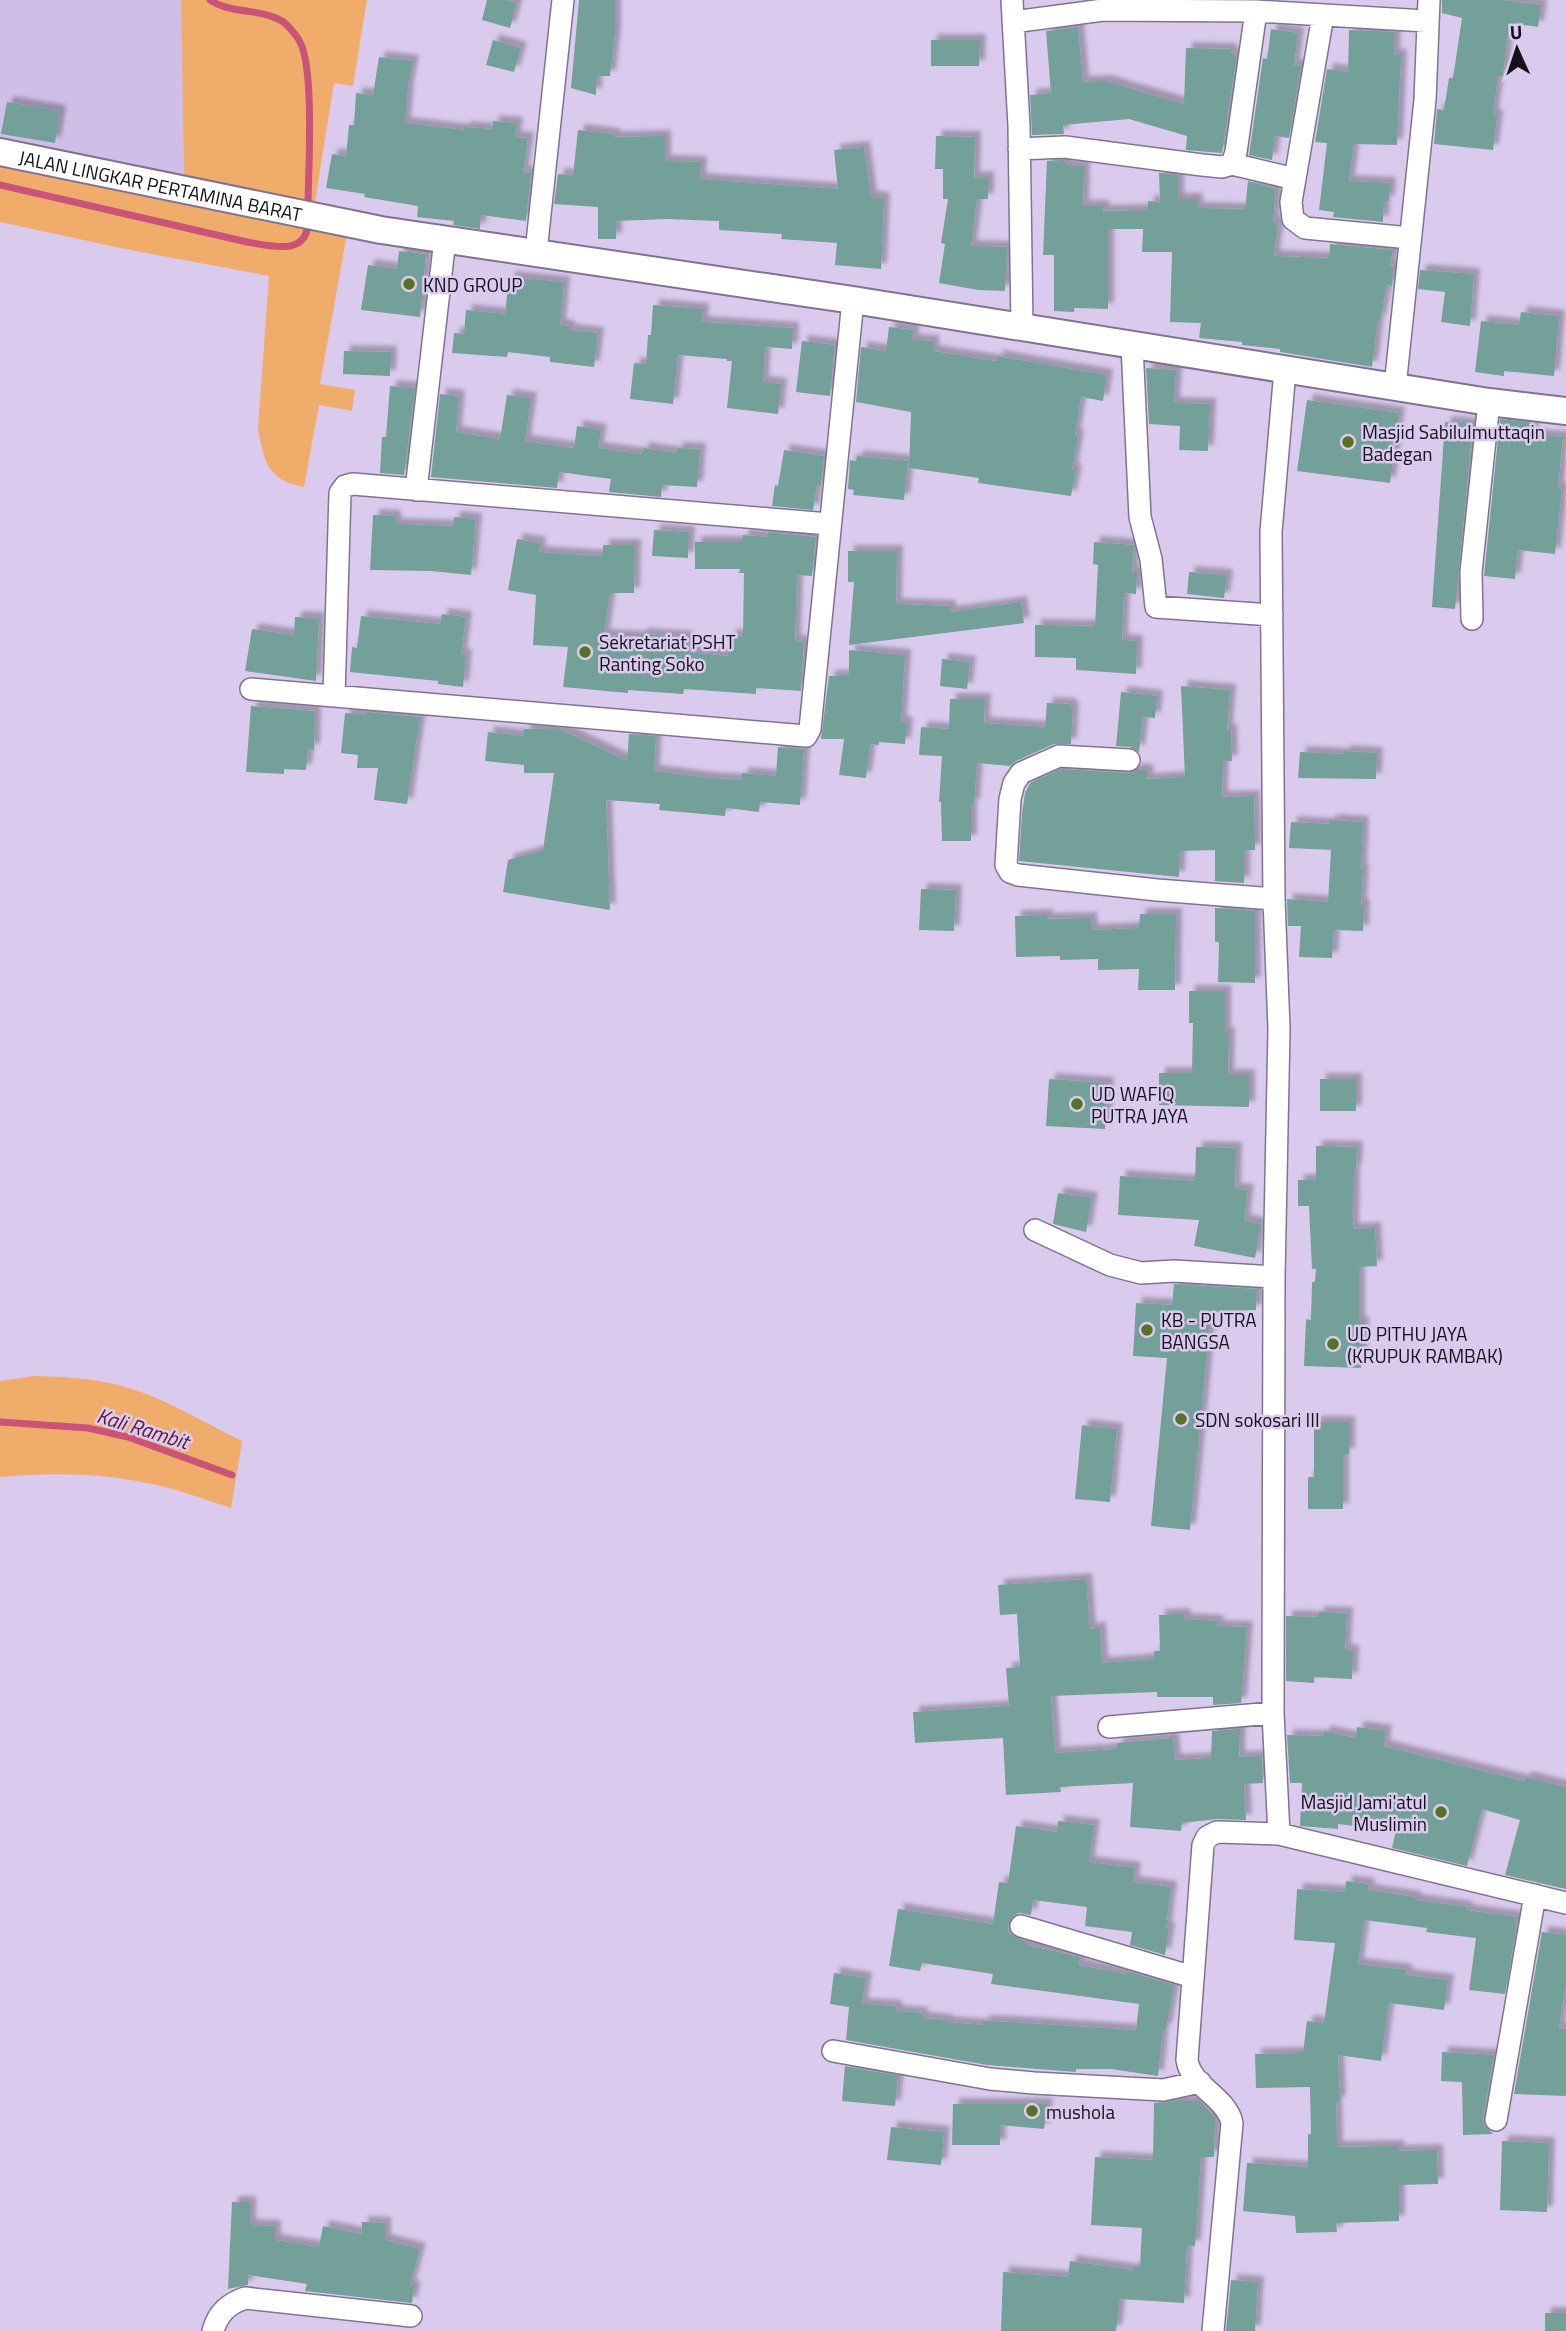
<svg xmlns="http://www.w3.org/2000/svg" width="1566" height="2331" viewBox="0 0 1566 2331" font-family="'Titillium Web',sans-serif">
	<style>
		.built { fill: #cfbee7 }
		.green { fill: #f0ac6b }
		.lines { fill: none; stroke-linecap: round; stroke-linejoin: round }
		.stream { stroke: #cb5377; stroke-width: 7 }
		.building { fill: #73a099; filter: url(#shadow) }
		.minor-casing { stroke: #807392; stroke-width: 24 }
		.tertiary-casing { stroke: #807392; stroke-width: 30 }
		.minor { stroke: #fff; stroke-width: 21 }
		.tertiary { stroke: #fff; stroke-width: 26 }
		.poi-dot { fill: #597122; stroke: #dacbee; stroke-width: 2.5 }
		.labels { text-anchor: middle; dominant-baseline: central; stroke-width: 5; stroke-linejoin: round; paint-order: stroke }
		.street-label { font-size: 19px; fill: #150f1b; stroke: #dacbee }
		.poi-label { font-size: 19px; fill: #150f1b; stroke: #dacbee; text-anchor: start }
		.water-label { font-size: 21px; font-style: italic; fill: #641732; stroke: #dacbee }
	</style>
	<defs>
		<filter id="shadow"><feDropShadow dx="6" dy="-6" stdDeviation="2" flood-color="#0004"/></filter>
	</defs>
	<rect width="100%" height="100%" fill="#dacbee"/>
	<path class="built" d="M0,0H181L184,178L0,143Z"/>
	<path class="green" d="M181,0H367L353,86L334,83L315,202L184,178Z
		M0,165L347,234L320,384L355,390L352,411L319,405L304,487C268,480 264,463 258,429L269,276L125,249L0,222Z
		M34,1376C64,1377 93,1378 122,1386C163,1397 203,1422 242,1441L231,1508C206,1500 182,1491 157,1485C105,1473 53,1472 0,1477V1381Z"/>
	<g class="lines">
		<path class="stream" d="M210,0C230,14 260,8 282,21C288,25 297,36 300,42C315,71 308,173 308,210
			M0,185L247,242C271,246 308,257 308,221
			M0,1422L88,1428L128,1437L232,1475"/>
	</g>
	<path class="building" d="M487,0H505L517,3L510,28L482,20Z
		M579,0H615V33L610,76H596V95L571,88Z
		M1442,0H1503L1541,5L1538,27L1509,23L1503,76H1498L1493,115L1497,116L1493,150L1434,144L1437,109L1444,110L1449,78H1453L1462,18L1442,13Z
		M1078,27L1083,82L1105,81L1184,104L1186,48L1231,49V54L1237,55L1222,153L1186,150L1187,136L1129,119L1063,125L1064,134L1032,135L1030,95L1051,93L1046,31Z
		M1271,29L1298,33L1294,65L1301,66L1289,138L1275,136L1272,160L1249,155L1263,58L1267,59Z
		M1349,30L1395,32L1394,55H1401L1397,145L1354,144L1349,181L1390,183L1389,201H1384L1383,222L1333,217L1334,212L1319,210L1327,143L1315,142L1327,69L1348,72Z
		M493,40L521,48L514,72L486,65Z
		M931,40H980L979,66H931Z
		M379,57L413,61L408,87L405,123L464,130V127L492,129L493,121L517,123L515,137L528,138L523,172L531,173L526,221L481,215L480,229L453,225L454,221L417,217L418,206L364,197L365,194L326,188L332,154L346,156L349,125H354L356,93L373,95Z
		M7,102L60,111L55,143L1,134Z
		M578,130L614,134V137L665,136V161L701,162L700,179L838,189L834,150L864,147L871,197L884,198L881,269L835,265L837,243L781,239L782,234L719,230V221L666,219L616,221V239H598V207L554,204L558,174L573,175Z
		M936,136L975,137L974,178L988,177V199H977L971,246L1007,247L1005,291L978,290L939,283L945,244L941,243L948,199H943V169H935Z
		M1064,160L1067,166H1084L1083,206H1104L1103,211L1148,210V201L1160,202L1159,173H1163L1178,175V199H1197V208L1245,209L1248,181L1276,189L1273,222L1278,223L1274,256L1329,258L1330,244L1393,250L1390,266L1394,267L1392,286L1387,285L1380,320H1378L1372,367L1280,352V349L1242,345V342L1199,338L1201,323L1170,322L1172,252H1142L1143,229H1108V309L1074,308V312L1054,311V255H1043L1047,161Z
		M399,251L426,254L420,317L361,310L368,265L397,269Z
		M1420,270L1474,274L1470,326L1441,322L1445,292L1418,289Z
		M509,277L564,282L560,325L569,326V330L598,333L594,367L550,362V357L508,352L507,357L452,353L454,333L464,334L466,310L505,314Z
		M653,305L703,309L702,322L793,328L792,349L765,347L763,382L781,384L778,414L727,408L732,361H727V359L678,355L673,404L630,399L634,363L646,364L648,335H651Z
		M1521,312L1559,316L1554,376L1504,371V376L1475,372L1481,321L1519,325Z
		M889,327L914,330L912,340L933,341V351L996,361L997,356L1107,375L1103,401L1081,397L1075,435L1078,436L1072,470H1076L1071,496L978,483L979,478L909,468L911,412L856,402L861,347L886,351Z
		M802,341L835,345L830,396L796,392Z
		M344,351L391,352L390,376L343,374Z
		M1146,368L1176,370L1174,403L1210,404L1208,451L1179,450L1180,426L1149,424Z
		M390,386L415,388L404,475L380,473L382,437H386Z
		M440,394L459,396L456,432L500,439L507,395L531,398L525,441L574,448L577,426L601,430L598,448L642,454L643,448L676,453L677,448L700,449L697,487L662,485L661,497L609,492L611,479L559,472L557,488L431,477Z
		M1307,400L1399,413L1390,483L1297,471Z
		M1500,419L1533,423L1532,435L1563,437L1558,488L1562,489L1555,554L1518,550L1515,579L1484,576Z
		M1445,422L1473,424L1455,609L1432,607Z
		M784,450L824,456L821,486L817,485L813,510L772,506L775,485L778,486Z
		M857,456L908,461L904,500L853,495L854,490L848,489L849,475L850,460L856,461Z
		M373,515L395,516V524L453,526L454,517L476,519L471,575L431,571L370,570Z
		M654,530L689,532L688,558L652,556Z
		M768,532L816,537L812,576L797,575L795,641L804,642L801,691L756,688V694L684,689L683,694L628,690V693L563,687L568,647L533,645L536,595L508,590L517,539L540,543L539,552L603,556V545H635L634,593H610L604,635L640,637L641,634L688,637L686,652L728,656L730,635L743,636L744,573H739L740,569H695V542H742L743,535L767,537Z
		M1094,542L1134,545L1132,572H1137L1136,594L1124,593L1122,640L1137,641L1136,674L1076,670V658L1035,657V625L1095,626L1098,565L1093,564Z
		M848,551H897L896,604L950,606V612L1021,602L1024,623L849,645L854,582H848Z
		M1189,572L1227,575L1224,598L1187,594Z
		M442,614L466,617L461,655H466L463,687L438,684V681L350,672L352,647L357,648L361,616L440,624Z
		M295,617L319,618L316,681L245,671L252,629L294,635Z
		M849,650L905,655L901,722L907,723L905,744L879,742V745L870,744L866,778L839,775L844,739H821L829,676H849Z
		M942,659L970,662L967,689L940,686Z
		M1181,686L1230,690L1227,730H1231L1232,761H1223L1222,797L1254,796L1255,850H1244V883L1215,881V850L1180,851L1179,877L1019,861L1022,813L1025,793L1030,783L1061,769L1128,773L1138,769L1148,771L1147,779L1185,777Z
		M1121,692L1157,696L1155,718L1143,717L1139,752L1130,747L1116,746Z
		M950,699H985L984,723L1045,727L1047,703L1070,704V707H1073L1071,744H1054L1016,761L1010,766L977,763L974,805L971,804V841H942L941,802H939L942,756L919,755L921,727L949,729Z
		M251,706L315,711L314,750L308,749L306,770L284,769V774L246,772Z
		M367,712L420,717L407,804L374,800L378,768H357L358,755L341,753L345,713L367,714Z
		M558,728L627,761L629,734L656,736L654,771L709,778L742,780V773L776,776L778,747L804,749L800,805L760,802L759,812L726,808L725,816L659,810L660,804L606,800L610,910L503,892L508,860L543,850L554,773H524V765L485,761L488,732L524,736V729Z
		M1344,751L1377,753L1376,779L1298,778L1300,752L1344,754Z
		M1330,820L1363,822L1361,870H1363L1361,905H1364L1363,931L1334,930L1332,958L1299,957L1301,926H1288L1287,899L1328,902L1331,850L1289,848L1291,822L1330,824Z
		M921,889L956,890L954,931L919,930Z
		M1215,908L1255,911V983L1218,982L1219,942H1215Z
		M1140,914H1176L1175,990H1138L1139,969L1098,970V959L1060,960V956L1016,957L1015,916L1047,915V919L1091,918L1092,930L1139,928Z
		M1189,991H1225V1033H1229L1228,1075H1249V1107L1159,1105V1073H1192L1193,1023H1189Z
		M1049,1079L1108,1083L1105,1129L1046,1126Z
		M1320,1079H1356V1111H1320Z
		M1316,1146L1357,1147L1356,1169H1354L1353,1229L1375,1228L1377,1266L1359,1267V1322H1363L1361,1368L1304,1366L1306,1319L1311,1320L1312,1282H1315L1316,1269H1312L1309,1206H1298V1180H1316Z
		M1196,1147L1236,1148L1235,1189L1248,1190L1244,1220L1261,1224L1255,1258L1194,1246L1199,1220L1118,1215L1120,1176L1195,1181Z
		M1058,1193L1092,1198L1086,1232L1053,1224Z
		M1174,1284L1257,1289L1256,1310L1211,1312L1190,1530L1151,1526L1167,1358L1133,1356L1136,1303L1172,1305Z
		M1314,1422H1349V1454H1343V1509H1308V1477H1314Z
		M1082,1425L1117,1429L1110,1502L1075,1499Z
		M1086,1579L1090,1629L1100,1628L1102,1663L1154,1659V1651H1160L1159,1615L1184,1614V1619L1218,1621L1217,1626L1247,1627L1241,1703L1213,1705V1697H1157V1692L1051,1696L1055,1753L1117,1749V1743L1173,1738L1175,1760L1211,1758L1212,1731L1240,1729L1239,1757L1262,1756L1263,1783L1244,1784L1246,1820L1217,1819L1182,1823L1181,1831L1130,1827L1133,1783L1060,1787L1061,1792L1006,1795L1003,1738L915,1743L913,1712L1009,1706L1006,1668L1020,1667L1017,1614L1000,1615L998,1585Z
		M1319,1612L1347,1613L1345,1650L1353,1651L1352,1679L1314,1677V1683L1286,1681V1616L1318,1617Z
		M1357,1727L1386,1731L1384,1746L1524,1781L1525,1777L1566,1787V1889L1505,1875L1520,1820L1482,1809L1467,1866L1392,1848L1396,1831L1338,1824V1829L1300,1826L1302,1783H1290L1287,1735L1323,1736L1324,1731L1356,1738Z
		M1058,1821L1094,1825L1089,1862L1135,1868L1133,1882L1171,1887L1166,1928H1169L1165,1955L1130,1945L1132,1932L1085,1926L1087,1907L1033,1900L1031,1915L1019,1913L1013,1916L1009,1922L1008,1930L1012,1935L1027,1942V1945L1080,1957L1079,1965L1126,1974L1127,1971L1174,1985L1166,2029H1163L1158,2076L1111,2069H1076V2072L987,2065L846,2040L849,2007L830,2004L834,1973L866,1978L862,2004L896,2006V2011L922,2013V2018L946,2020V2022L983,2025V2021L1010,2022L1136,2030L1139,2004L991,1984L993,1974L922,1963L920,1971L889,1966L898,1909L993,1924L999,1882L1008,1883L1016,1826L1057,1832Z
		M1346,1881L1369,1884L1368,1890L1415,1897V1900L1467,1907L1466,1910L1517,1917L1516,1928L1505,1994L1469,1990L1476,1938L1426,1932L1427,1928L1364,1920L1358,1964L1407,1970L1406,1975L1448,1980L1444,2010L1389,2003L1381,2061L1338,2055L1340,2102H1336L1337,2147L1398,2146V2151L1437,2150L1438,2184L1399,2185V2221L1336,2223L1337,2232L1296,2233L1295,2216L1243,2211L1247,2163L1308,2167V2134H1311L1310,2087L1256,2088L1255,2054L1303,2053L1307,2021L1324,2023L1335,1943L1294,1940L1297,1889L1345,1892Z
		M1542,1932L1566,1935V1984L1559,2028L1566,2029V2096L1514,2094Z
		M1442,2052L1494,2055L1483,2118L1484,2125L1493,2134L1463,2135L1462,2082L1441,2081Z
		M845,2066L898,2076L895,2106L842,2101Z
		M1176,2101H1200L1215,2117L1214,2157H1201L1195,2246H1187L1184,2303L1120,2299L1116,2331H1001L1003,2272L1068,2277L1070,2261L1133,2270V2267H1140L1142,2228L1091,2225L1095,2157L1153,2160L1154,2103Z
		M953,2104H1047L1044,2129L1000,2125V2145H952Z
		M891,2127L944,2132L941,2165L887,2160Z
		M1502,2141L1549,2143L1547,2212L1500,2210Z
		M232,2202H250V2225L275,2226V2240L319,2247L323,2226L362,2234V2222L385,2223V2240L420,2249L410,2286H414L412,2303L305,2291L307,2284L248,2275V2285L228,2289Z
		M1231,2280L1258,2282L1255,2331H1226Z
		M1545,2313H1566V2331H1545Z"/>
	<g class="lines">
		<defs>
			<path id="minor" d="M1012,0L1019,126L1022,327
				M1323,15L1291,202L1293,219L1305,228L1410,238
				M1013,22L1103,10L1256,11
				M1019,149L1065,147L1202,165L1222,167L1232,164L1236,152L1256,11L1426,21
				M1232,164L1295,179
				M536,252L563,0
				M1132,345L1140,517L1151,559L1156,607L1272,615
				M1395,387L1425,100L1429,0
				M416,490L445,239
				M1472,619L1471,572L1489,402
				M251,689L806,736L810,729L853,300
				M334,696L340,493L345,486L353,484L829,524
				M1129,760L1059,756L1021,773L1014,783L1010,799L1006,865L1010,872L1018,875L1157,890L1274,899
				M1035,1230L1110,1265L1141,1273L1174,1271L1274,1277
				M1109,1727L1273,1713
				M1279,1834L1273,1713L1274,1277L1279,1029L1274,899L1271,532L1285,370
				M1021,1926L1193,1977
				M833,2051L990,2079L1034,2083L1163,2090L1200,2082
				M1496,2120L1535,1895
				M213,2331C218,2313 228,2304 245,2298L411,2316
				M1213,2331L1232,2123C1227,2097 1191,2087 1187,2060L1203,1845L1207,1837L1217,1832L1279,1834L1566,1903"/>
			<g id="tertiary">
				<path id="s1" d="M0,152L381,230L853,300L1489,402L1566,411"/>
			</g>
		</defs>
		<use href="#minor" class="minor-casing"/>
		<use href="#tertiary" class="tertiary-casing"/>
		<use href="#minor" class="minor"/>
		<use href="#tertiary" class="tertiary"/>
	</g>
	<g class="poi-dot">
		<circle cx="409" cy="284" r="7"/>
		<circle cx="1348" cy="442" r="7"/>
		<circle cx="585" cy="652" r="7"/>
		<circle cx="1077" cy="1104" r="7"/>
		<circle cx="1147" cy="1330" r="7"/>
		<circle cx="1333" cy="1344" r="7"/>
		<circle cx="1181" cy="1419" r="7"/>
		<circle cx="1441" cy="1812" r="7"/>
		<circle cx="1032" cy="2111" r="7"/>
	</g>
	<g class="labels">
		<g class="street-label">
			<text stroke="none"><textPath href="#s1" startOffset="164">JALAN LINGKAR PERTAMINA BARAT</textPath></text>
		</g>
		<g class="poi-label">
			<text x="423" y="284">KND GROUP</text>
			<text x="1362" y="431">Masjid Sabilulmuttaqin<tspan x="1362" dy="22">Badegan</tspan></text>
			<text x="599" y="641">Sekretariat PSHT<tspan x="599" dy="22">Ranting Soko</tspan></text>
			<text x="1091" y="1093">UD WAFIQ<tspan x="1091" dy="22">PUTRA JAYA</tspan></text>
			<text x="1161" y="1319">KB - PUTRA<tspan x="1161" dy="22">BANGSA</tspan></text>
			<text x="1347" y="1333">UD PITHU JAYA<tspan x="1347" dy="22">(KRUPUK RAMBAK)</tspan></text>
			<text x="1195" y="1419">SDN sokosari III</text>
			<text x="1427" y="1801" text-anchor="end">Masjid Jami'atul<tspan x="1427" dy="22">Muslimin</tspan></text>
			<text x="1046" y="2111">mushola</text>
		</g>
		<g class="water-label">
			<text transform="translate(143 1428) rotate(17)">Kali Rambit</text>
		</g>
	</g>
	<g transform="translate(1517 49) rotate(357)" stroke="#dacbee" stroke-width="5" paint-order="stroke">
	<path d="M0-5L12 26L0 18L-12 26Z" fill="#150f1b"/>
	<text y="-10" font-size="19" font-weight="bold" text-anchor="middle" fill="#150f1b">U</text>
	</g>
</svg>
